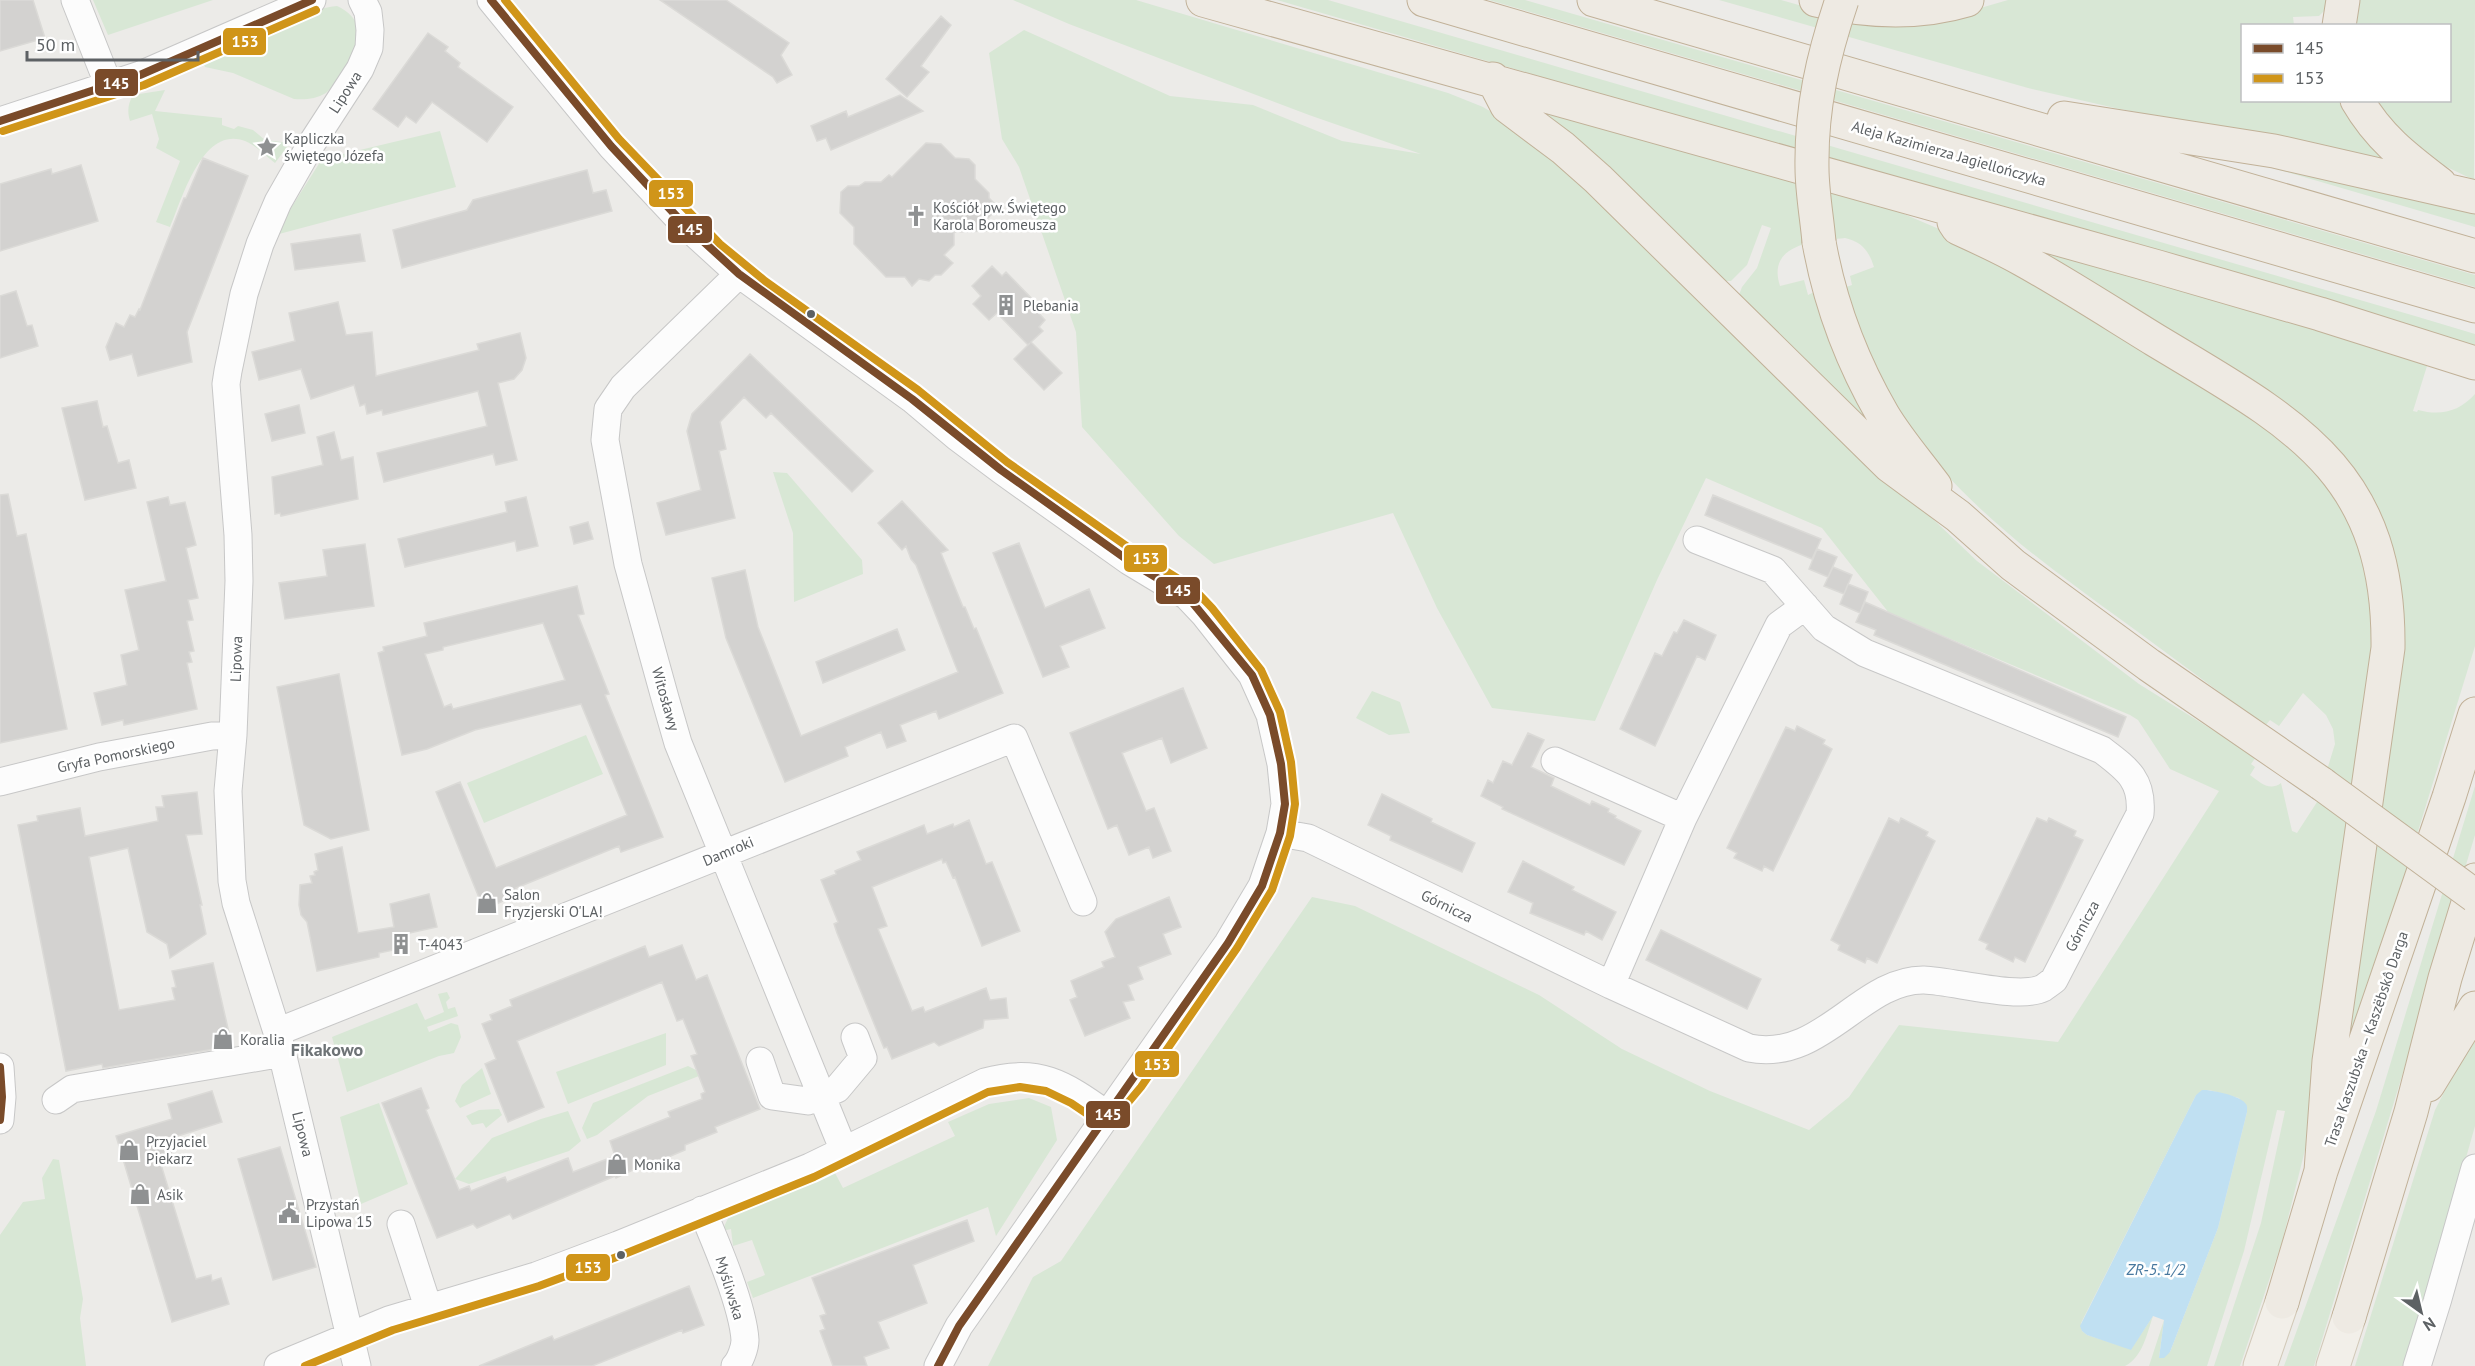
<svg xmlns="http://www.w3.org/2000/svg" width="2475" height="1366" viewBox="0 0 2475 1366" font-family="'PT Sans',sans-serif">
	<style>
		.green { fill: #d8e7d5 }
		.water { fill: #c0e0f2 }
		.building { fill: #d3d2d0; stroke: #dbdad7; stroke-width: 1.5; fill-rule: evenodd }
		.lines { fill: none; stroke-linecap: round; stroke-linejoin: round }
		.minor-casing { stroke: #c7c7c7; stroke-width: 29 }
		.primary-casing { stroke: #d2c9b8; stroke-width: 35 }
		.motorway-casing { stroke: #c1b198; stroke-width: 35 }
		.minor { stroke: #fcfcfc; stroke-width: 27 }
		.primary { stroke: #f2efe9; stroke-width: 33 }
		.motorway { stroke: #eeeae3; stroke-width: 33 }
		.motorway-bridge-casing { stroke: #c1b198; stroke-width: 35; stroke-linecap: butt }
		.motorway-bridge { stroke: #eeeae3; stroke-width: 33 }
		.bus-1-casing { stroke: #fff; stroke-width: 12 }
		.bus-2-casing { stroke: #fff; stroke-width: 12 }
		.bus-1 { stroke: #7a4b2a; stroke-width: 8 }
		.bus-2 { stroke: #d09519; stroke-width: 8 }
		.bus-dot { fill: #5d6164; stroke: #fff; stroke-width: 2 }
		.labels { text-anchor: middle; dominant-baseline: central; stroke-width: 5; stroke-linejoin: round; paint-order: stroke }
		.street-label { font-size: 15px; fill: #5d6164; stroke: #fff }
		.poi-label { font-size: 15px; fill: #5d6164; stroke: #fff; text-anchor: start }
		.water-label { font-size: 16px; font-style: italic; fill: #47789f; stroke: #fff }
		.quarter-label { font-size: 18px; font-weight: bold; fill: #6e7376; stroke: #fff }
		.line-badge { stroke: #fff; stroke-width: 2 }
		.badge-label { font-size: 16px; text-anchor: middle; font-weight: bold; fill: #fff }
	</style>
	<rect width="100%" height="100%" fill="#ecebe8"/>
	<path class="green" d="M93,0H213L108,35Z
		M1013,0H1136L1448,93L1483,107L1530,135L1977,561L2139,684L2256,757L2251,764L2255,767L2250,775C2260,782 2269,792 2281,783L2292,831L2297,833L2317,802L2335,744L2333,729L2326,715L2303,693L2279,726L2270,720L2265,726C2218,691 2171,656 2123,621C2044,564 1962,505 1906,424C1878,382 1862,335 1843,288L1852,285L1850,276L1874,267C1869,251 1862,242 1845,238C1816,241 1766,243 1780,286L1804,280L1808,295L1814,292L1872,427L1739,295L1742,287L1757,268L1771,228L1762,225L1747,265L1731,281H1720L1535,109L1897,211L1953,235L2280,432L2348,511L2377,615L2307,1142L2282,1242L2240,1366H2214L2261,1223L2285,1111L2277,1110L2244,1251L2207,1366H2149L2164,1320L2159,1358L2170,1352L2218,1228L2247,1112L2239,1098L2209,1090L2196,1095L2081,1323L2082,1331L2087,1335L2131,1349L2153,1316C2147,1333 2143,1357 2125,1366H988L1033,1277L1061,1261L1312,897L1355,906L1539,995L1622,1049L1710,1091L1809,1130L1849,1097L1899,1025L2058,1042L2219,791L2170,769L2138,720L2130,715L1889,613L1822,528L1706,478L1657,580L1595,721L1492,708L1437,608L1393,513L1214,564L1179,536L1082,427L1076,332L1019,167L1002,139L989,53L1024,30L1170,96L1253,105L1342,141L1421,154L1309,115L1069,24Z
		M1277,0H1328L2415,316L2475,334V352L2165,258Z
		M1489,0H1525L2475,275V287Z
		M1719,0H1781L1813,9L1953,16L2008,0H2329L2327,8L2319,16L2293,17L2294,25H2309L2242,26V100L2343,101L2391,161L2115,108L2028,88Z
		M2353,0H2475L2474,180L2426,157L2370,101L2450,100V26H2351Z
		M337,6C348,11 358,20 359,33C360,46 337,85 326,93C316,99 305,100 294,99L233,73L205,67L203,62C238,45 301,9 337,6Z
		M165,90L155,111L222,118V125L234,129L238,126L253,130L265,140L290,143L275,163C266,156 255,145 245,141C202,125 182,200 170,227L156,222L180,161L156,148L159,139L152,114L130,121C127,111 128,104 133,95Z
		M440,131L456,187L279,234L284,219L322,159Z
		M2261,160L2475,211V227L2266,166Z
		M2011,237L2419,355L2417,362L2427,366L2413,411L2417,412L2418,410C2440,416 2459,412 2475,394V646L2343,1075L2391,708L2370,504Z
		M773,472L787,473L862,560L863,574L794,602L793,533Z
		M1372,691L1400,702L1410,733L1389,735L1356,718Z
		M586,735L603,774L484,823L467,783Z
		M2475,786V835L2314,1366H2284L2376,1111Z
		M447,992L450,998L446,1002L448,1009L455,1007L458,1016L427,1027L429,1032L451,1023L458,1025L461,1037L454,1053L439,1056L347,1092L332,1037L417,1003L425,1020L444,1012L438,994Z
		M2475,1032V1126L2407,1366H2355L2435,1110Z
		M666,1033V1065L568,1104L556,1072Z
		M688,1066L704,1074L648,1096L597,1135L587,1139L582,1128L593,1103Z
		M482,1068L491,1094L460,1108L455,1101L462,1085Z
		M1029,1098L1051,1107L1057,1140L996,1236L988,1207L753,1298L747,1282L765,1275L752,1240L733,1246L731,1229L722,1231L731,1212L788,1193L835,1173L843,1188L955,1136L948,1122L989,1104Z
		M379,1103L408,1184L361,1204L340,1117Z
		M499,1109L502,1115L486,1128L483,1123L472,1125L466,1116L479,1110Z
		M568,1111L581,1141L569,1151L469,1184L455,1179L492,1138L541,1119Z
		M53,1159L59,1160L83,1299L80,1318L86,1366H0V1235L23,1202L45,1199L42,1178Z"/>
	<path class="water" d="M2202,1090C2210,1089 2241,1096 2245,1103C2248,1106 2247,1108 2247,1112L2218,1228L2170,1352L2164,1358H2159L2164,1320L2153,1316L2131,1350L2087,1335L2082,1331L2080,1326L2196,1095Z"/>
	<path class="building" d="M0,0H33L45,38L0,51Z
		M660,0H726L789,43L781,55L792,75L777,83L773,77Z
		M941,16L951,25L921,66L929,72L907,97L886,79Z
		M428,33L448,47L445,51L460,63L458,67L513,107L487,142L432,102L416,123L406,116L398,127L373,109Z
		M900,95L923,111L831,150L826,138L817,141L811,126L846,111L848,117Z
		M926,143L941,144L955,158L969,159L975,165V179L989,193V198L994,203V212L987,219V231L954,232V245L944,255L953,263L941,275H935L929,281L919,279L912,286L905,277H886L854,244V227L840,213L841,192L848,186H859L865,182H881L889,175L892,177Z
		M203,158L248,176L187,332L192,362L138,376L132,354L110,360L106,347L116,323L124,327L130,315L135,317L139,309L140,310L184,198H186Z
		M81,165L98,221L0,251V184L51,169L52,174Z
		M587,170L593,193L606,190L612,211L402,268L393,230L467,210L473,200Z
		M360,234L365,261L295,270L291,244Z
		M992,266L1002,276L1006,272L1039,306L1035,309L1045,320L1039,327L1043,331L1031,342L1062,373L1044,390L1014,359L1030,343L1028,345L997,313L989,320L973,304L981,296L972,286Z
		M16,291L27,326L32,325L38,346L0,358V296Z
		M338,302L346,335L372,332L376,376L479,350L477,344L520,333L526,358L522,370L514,379L498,383L517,460L496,465L493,454L384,482L377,453L487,426L478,391L383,415L382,410L367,414L365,404L360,406L354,385L311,399L301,369L259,380L252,352L295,341L289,313Z
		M750,354L873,471L852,492L771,413L766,418L744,397L720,422L726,449L719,451L735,518L666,535L657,503L701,490L687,431L692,414Z
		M97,401L103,427L107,426L118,463L129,460L136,488L85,500L62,408Z
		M299,405L305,433L272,441L265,414Z
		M334,432L341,460L353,457L358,499L281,516L280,513L275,514L272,477L323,465L317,437Z
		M8,494L17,536L26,534L67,729L0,743V495Z
		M1713,495L1821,539L1812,559L1705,515Z
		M168,497L170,505L185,502L196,545L186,548L198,598L188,600L193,620L187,621L194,651L189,652L192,662L187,663L197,709L124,725L123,720L102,725L94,693L127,685L121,655L139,650L125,590L166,581L147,502Z
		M526,497L538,546L517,551L515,541L405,567L398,539L507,512L505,502Z
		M902,501L948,550L941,553L963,607H965L974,629L976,628L1003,693L939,719L936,711L900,725L906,741L887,748L881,732L845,747L848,756L785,782L726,638L712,578L745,570L758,627L801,736L958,672L916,565L911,559L906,546L902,550L878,523Z
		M588,522L593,539L574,544L570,527Z
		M1019,543L1045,608L1089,589L1105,628L1060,646L1069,667L1043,677L993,553Z
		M365,544L374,606L285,619L279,583L327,576L323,550Z
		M1817,549L1837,557L1828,577L1809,569Z
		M1833,567L1852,575L1844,594L1824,586Z
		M1848,584L1868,592L1860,613L1840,604Z
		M577,586L584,614L578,615L609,694L605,695L663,837L621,852L619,846L516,888L518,894L484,910L436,792L460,782L496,868L627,815L581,704L475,730L427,749L402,755L378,653L384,651L383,647L427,636L424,623ZM543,623L565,680L453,709L451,704L444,707L425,654L443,650V647Z
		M1865,602L2126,717L2118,737L1874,635L1876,630L1856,622Z
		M1684,620L1716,635L1705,660L1697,656L1655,746L1620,729L1655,653L1662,656L1674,632L1677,633Z
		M897,629L905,650L823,683L816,662Z
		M339,674L369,830L331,839L304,825L277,687Z
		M1183,688L1207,748L1171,763L1162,738L1122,753L1146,811L1154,808L1171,851L1153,858L1149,847L1129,855L1117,825L1108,829L1070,733Z
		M1797,726L1825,740L1823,744L1832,749L1773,871L1764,866L1762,871L1734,858L1737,853L1727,848L1786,727L1795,731Z
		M1528,733L1544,740L1531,767L1554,778L1551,786L1590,805L1592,801L1609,809L1608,812L1616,816L1615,818L1641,831L1624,865L1502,809L1503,807L1481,796L1488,780L1493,783L1503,761L1512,765Z
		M197,792L202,834L186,835L202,905H200L206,934L170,958L167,944L147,932L128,848L89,857L119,1010L175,1000L172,988L176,987L172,971L213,963L232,1046L103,1068L102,1064L66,1071L18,825L38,821L37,816L80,808L85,836L158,821L156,807H164L162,796Z
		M1382,794L1432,819L1431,822L1475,843L1462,872L1390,840L1391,836L1368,825Z
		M1889,818L1899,823L1901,818L1928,832L1926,836L1935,841L1877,963L1867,958L1865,963L1838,950L1840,945L1831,940Z
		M2037,818L2047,822L2049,818L2076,831L2074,836L2083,840L2025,962L2015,957L2013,962L1986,949L1988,944L1979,940Z
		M969,820L986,864L992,862L1020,931L982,946L955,877L953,878L946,862L943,863L942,859L872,887L887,926L878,929L912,1011L923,1007L925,1012L986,988L990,1000L1006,998L1008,1018L984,1020L983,1028L939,1046L934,1042L892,1059L887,1047L884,1048L837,933L834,924L838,922L821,880L836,874L835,871L861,860L857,852L924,825L927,834L953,824L954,827Z
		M342,847L358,933L394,927L390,904L429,894L437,927L405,934L408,947L379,953V957L317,971L307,922L301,915L299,905L300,885L312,883L310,876L315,875L314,872L318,870L315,854Z
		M1523,861L1574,887L1572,890L1616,912L1602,940L1586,931L1584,935L1530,913L1533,903L1508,892Z
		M1169,897L1181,927L1163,934L1171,954L1138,967L1143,979L1128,985L1134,1000L1123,1002L1130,1018L1085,1036L1070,1000L1077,997L1071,981L1104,967L1102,962L1115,957L1105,932L1116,919Z
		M1661,930L1761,979L1747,1009L1646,960Z
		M682,945L696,980L707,975L760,1109L715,1127L717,1132L685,1145V1150L640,1169L639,1167L616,1178L615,1176L513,1219L510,1214L477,1228L473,1224L437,1238L382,1103L421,1088L429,1108L426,1110L459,1190L469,1186L471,1191L505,1177L507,1182L568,1158L573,1172L615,1156L610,1141L670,1117L668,1112L702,1099L701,1094L705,1092L691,1056L697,1054L683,1019L677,1021L662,982L517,1041L544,1107L508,1122L485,1064L496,1059L482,1024L492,1020L490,1015L512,1006L510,1000L645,946L649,957Z
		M212,1091L222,1122L178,1136L181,1145L171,1148L173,1154L159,1158L196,1279L211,1275L212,1281L221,1278L229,1304L172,1322L116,1136L172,1119L168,1104Z
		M280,1147L316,1267L273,1280L238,1159Z
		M967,1220L974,1241L913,1265L927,1303L878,1322L889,1348L864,1357L867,1366H833L820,1331L825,1329L820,1316L826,1314L812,1278Z
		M689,1286L704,1325L683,1333L682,1330L592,1366H479L552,1336L554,1340Z"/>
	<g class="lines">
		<defs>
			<path id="minor" d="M75,0L109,86
				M491,0L611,146L682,222L739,274L912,399L957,437L1001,470L1129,561L1187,596L1204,614L1252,675L1270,715L1281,764L1285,804L1280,833L1262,886L1228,943L959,1326L938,1366
				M0,121L140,75L312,0
				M739,274L623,387L608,409L605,440L628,564L665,698L678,743L844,1151
				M1555,761L1683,818
				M0,782L99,757L212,736L233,735
				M1280,833L1308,838L1611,985L1749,1048C1822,1063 1861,979 1924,980C1953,981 2020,1000 2043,988C2046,986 2050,983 2054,980L2140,814C2143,780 2127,769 2102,750L1865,653L1824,628L1773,570L1697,540
				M1611,985L1683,818L1779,625L1805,606
				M277,1032L1014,738L1083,902
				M760,1061L772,1096L808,1101L821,1096L837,1089L863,1058L855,1037
				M0,1067L2,1097L0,1120
				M56,1100L72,1089L283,1053
				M702,1210C716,1243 743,1306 745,1340C745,1348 740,1361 735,1366
				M401,1224L428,1307
				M278,1366L389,1320L536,1276L618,1245L810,1167L985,1082C1038,1067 1064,1084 1106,1114
				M357,1366L277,1032L236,903L232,881L228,791L233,735L239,581L238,535L226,384L228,371L244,294L260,244L278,202L310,146L360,69L369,48L370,30L368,12L362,0
				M2417,1366L2437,1302L2475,1168"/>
			<path id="primary" d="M2260,1366L2282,1302
				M2333,1366L2349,1317"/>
			<path id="motorway" d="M1203,0L2158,267L2320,314L2475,363
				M1424,0L2475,306
				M1594,0L2475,256
				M1816,0C1866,12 1917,15 1967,0
				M2339,26L2343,0
				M1493,79L1507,106L1563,148L1598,179L1890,466L1958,516L2013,565L2149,665L2322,784
				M2357,100C2379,138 2406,158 2440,184
				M2064,118L2274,151L2475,197
				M1954,222L1958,228C1980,238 2002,248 2023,260C2068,285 2111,313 2155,340C2291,422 2390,469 2388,648L2329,1061L2321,1171
				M1819,242C1830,304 1851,360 1883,415C1898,440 1918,463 1935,486
				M2428,1085L2475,1008
				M2282,1302L2321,1171L2449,797L2475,714
				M2349,1317L2411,1112L2445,978L2475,880"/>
		</defs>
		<use href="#minor" class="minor-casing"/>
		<use href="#primary" class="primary-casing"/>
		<use href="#motorway" class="motorway-casing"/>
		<use href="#minor" class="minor"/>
		<use href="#primary" class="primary"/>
		<use href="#motorway" class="motorway"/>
		<defs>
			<path id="motorway-bridge" d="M1819,242C1817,218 1812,192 1812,168C1811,108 1823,56 1842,0
				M2322,784L2475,896"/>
		</defs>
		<use href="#motorway-bridge" class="motorway-bridge-casing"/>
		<use href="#motorway-bridge" class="motorway-bridge"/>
		<defs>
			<path id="bus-1" d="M491,0L611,146L682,222L739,274L912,399L1001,470L1129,561L1187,596L1252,675L1270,715L1281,764L1285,804L1280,833L1262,886L1228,943L959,1326L938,1366
				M0,121L140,75L312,0
				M0,1067L2,1097L0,1120"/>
			<path id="bus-2" d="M3,131L144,85L316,10
				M305,1366L393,1330L539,1286L622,1255L814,1177L988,1092L1020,1087L1046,1091L1071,1103L1102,1124L1111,1123L1141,1087L1237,948L1272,890L1290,836L1295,804L1291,762L1280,712L1261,670L1212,608L1193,588L1135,552L1007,462L918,390L765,281L720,244L619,139L505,0"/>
		</defs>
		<use href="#bus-1" class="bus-1-casing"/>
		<use href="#bus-2" class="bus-2-casing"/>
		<use href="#bus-1" class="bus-1"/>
		<use href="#bus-2" class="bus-2"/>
	</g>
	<defs>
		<symbol id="sight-bare" viewBox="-9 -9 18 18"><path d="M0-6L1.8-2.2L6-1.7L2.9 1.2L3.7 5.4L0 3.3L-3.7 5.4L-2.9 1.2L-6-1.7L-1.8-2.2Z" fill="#8f9192" stroke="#fff" stroke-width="2.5" paint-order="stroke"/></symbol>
		<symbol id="church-bare" viewBox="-9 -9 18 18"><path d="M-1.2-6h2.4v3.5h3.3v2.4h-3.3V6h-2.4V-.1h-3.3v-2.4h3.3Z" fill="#8f9192" stroke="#fff" stroke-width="2.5" paint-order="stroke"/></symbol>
		<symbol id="building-bare" viewBox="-9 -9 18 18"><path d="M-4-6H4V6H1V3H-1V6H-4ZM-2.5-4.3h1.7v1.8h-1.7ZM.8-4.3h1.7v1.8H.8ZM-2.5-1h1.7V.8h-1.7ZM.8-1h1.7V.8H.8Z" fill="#8f9192" stroke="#fff" stroke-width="2.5" paint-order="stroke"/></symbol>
		<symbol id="shop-bare" viewBox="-9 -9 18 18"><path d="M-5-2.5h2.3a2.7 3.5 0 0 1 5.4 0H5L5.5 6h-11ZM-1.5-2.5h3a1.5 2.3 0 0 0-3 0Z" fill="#8f9192" stroke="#fff" stroke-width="2.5" paint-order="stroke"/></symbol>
		<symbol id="civic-bare" viewBox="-9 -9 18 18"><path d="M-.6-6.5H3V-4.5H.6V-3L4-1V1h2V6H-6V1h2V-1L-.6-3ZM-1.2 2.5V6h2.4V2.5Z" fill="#8f9192" stroke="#fff" stroke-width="2.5" paint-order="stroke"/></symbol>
	</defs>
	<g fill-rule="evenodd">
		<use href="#sight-bare" x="252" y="132" width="30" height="30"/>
		<use href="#church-bare" x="901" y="201" width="30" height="30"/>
		<use href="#building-bare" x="991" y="290" width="30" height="30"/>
		<use href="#shop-bare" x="472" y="888" width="30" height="30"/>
		<use href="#building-bare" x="386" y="929" width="30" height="30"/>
		<use href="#shop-bare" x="208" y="1024" width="30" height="30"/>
		<use href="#shop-bare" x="114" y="1135" width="30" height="30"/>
		<use href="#shop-bare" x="602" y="1149" width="30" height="30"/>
		<use href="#shop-bare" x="125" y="1179" width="30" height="30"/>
		<use href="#civic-bare" x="274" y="1198" width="30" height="30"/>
	</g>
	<g class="bus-dot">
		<circle cx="811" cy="314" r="5"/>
		<circle cx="621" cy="1255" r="5"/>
	</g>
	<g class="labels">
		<g class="street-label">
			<text transform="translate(345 92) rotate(-57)">Lipowa</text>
			<text transform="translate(1949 153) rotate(16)">Aleja Kazimierza Jagiellończyka</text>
			<text transform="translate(236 659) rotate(-88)">Lipowa</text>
			<text transform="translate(666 699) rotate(74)">Witosławy</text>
			<text transform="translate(116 755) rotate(-12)">Gryfa Pomorskiego</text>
			<text transform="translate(728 851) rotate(-23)">Damroki</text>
			<text transform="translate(1447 906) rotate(26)">Górnicza</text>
			<text transform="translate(2082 926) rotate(-62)">Górnicza</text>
			<text transform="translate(2366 1039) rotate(-71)">Trasa Kaszubska – Kaszëbskô Darga</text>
			<text transform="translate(303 1134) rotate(76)">Lipowa</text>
			<text transform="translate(730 1288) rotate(73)">Myśliwska</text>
		</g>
		<g class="poi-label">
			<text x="284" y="138">Kapliczka<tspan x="284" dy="17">świętego Józefa</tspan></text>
			<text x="933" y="207">Kościół pw. Świętego<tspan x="933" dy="17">Karola Boromeusza</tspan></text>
			<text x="1023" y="305">Plebania</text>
			<text x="504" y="894">Salon<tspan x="504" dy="17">Fryzjerski O'LA!</tspan></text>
			<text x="418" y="944">T-4043</text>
			<text x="240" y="1039">Koralia</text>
			<text x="146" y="1141">Przyjaciel<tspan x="146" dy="17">Piekarz</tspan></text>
			<text x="634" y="1164">Monika</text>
			<text x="157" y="1194">Asik</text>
			<text x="306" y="1204">Przystań<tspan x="306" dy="17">Lipowa 15</tspan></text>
		</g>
		<g class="water-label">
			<text x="2156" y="1269">ZR-5. 1/2</text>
		</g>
		<g class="quarter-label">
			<text x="327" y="1049">Fikakowo</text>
		</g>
	</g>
	<g class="line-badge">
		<rect x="222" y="27" width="45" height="29" rx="6" fill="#d09519"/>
		<rect x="94" y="68" width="45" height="29" rx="6" fill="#7a4b2a"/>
		<rect x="648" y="179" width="46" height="29" rx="6" fill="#d09519"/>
		<rect x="667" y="215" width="46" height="29" rx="6" fill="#7a4b2a"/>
		<rect x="1123" y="544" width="45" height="29" rx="6" fill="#d09519"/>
		<rect x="1155" y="576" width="46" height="29" rx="6" fill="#7a4b2a"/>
		<rect x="1134" y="1050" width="46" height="28" rx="6" fill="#d09519"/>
		<rect x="1085" y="1100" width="46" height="29" rx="6" fill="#7a4b2a"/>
		<rect x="565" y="1253" width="46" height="29" rx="6" fill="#d09519"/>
	</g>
	<g class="badge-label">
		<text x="245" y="47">153</text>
		<text x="116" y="89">145</text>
		<text x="671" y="199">153</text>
		<text x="690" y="235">145</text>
		<text x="1146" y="564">153</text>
		<text x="1178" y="596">145</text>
		<text x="1157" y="1070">153</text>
		<text x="1108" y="1120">145</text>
		<text x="588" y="1273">153</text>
	</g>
	<rect x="2241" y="24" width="210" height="78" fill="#ffffff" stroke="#bec0c1" stroke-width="1.5"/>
	<rect x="2253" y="44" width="30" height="9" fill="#7a4b2a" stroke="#bec0c1" stroke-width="1.5"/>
	<text x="2295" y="54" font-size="18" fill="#5d6164">145</text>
	<rect x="2253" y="74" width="30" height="9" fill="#d09519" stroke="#bec0c1" stroke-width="1.5"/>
	<text x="2295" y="84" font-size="18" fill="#5d6164">153</text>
	<g transform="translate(2421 1312) rotate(146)" stroke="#ffffff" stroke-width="4.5" paint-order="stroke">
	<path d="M0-4.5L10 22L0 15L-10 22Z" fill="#5d6164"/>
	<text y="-9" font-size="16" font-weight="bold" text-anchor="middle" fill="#5d6164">N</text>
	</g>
	<path d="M27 51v9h171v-9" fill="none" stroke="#5d6164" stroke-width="3"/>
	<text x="36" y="51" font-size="18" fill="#5d6164" stroke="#ffffff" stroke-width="4.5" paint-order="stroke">50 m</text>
</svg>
